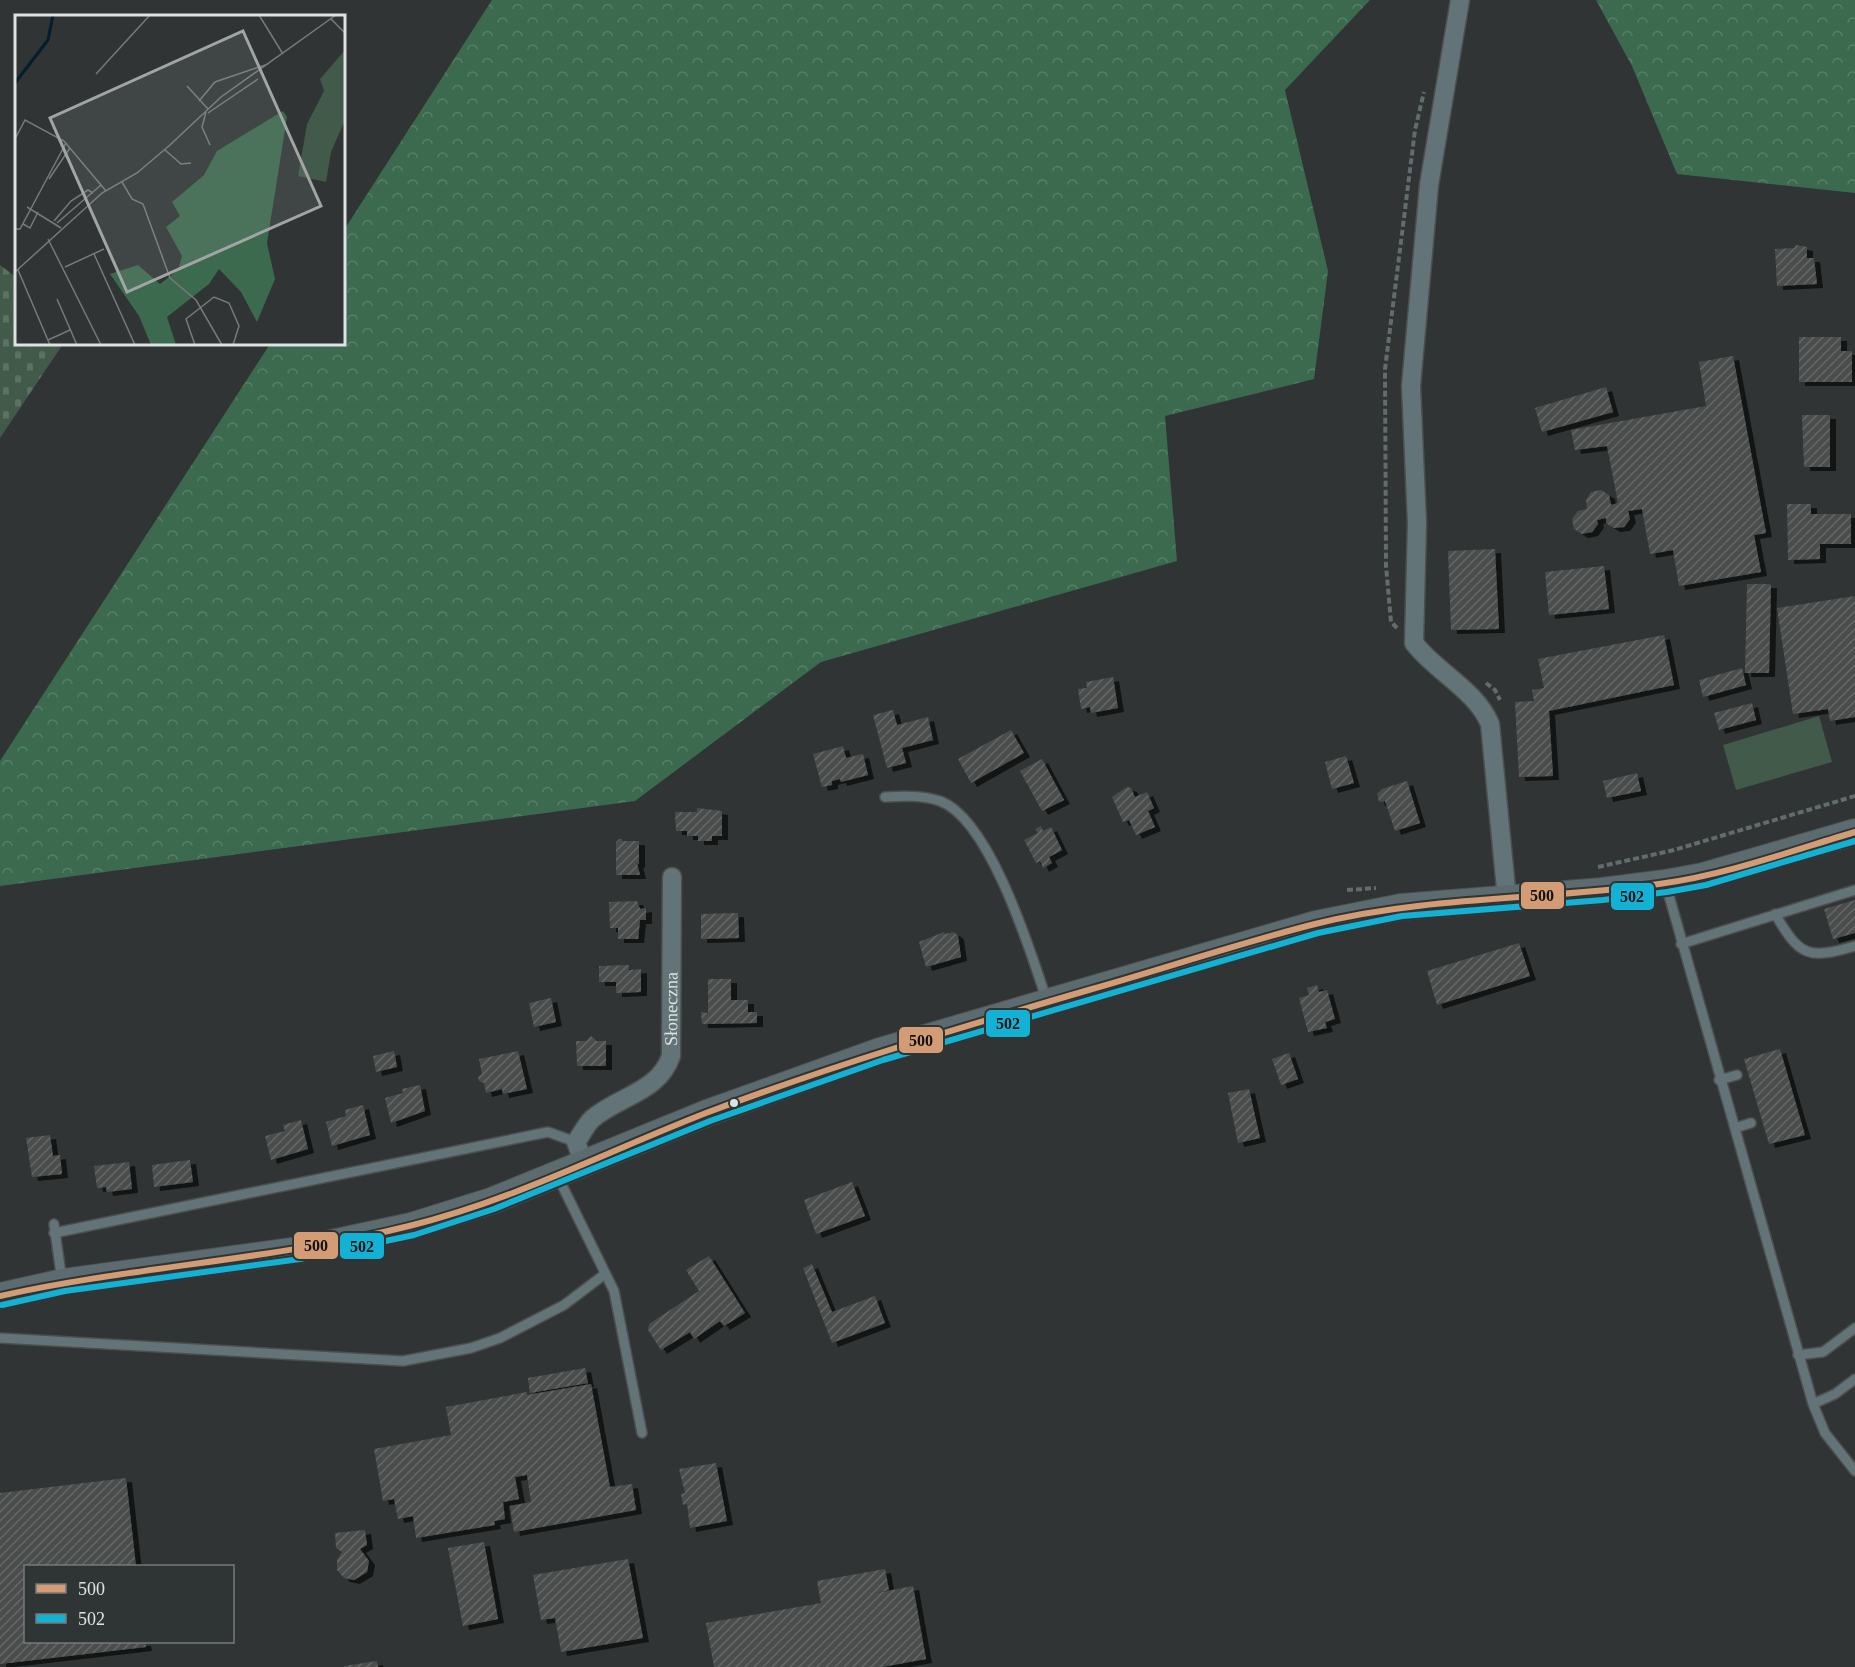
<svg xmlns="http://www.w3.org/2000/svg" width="1855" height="1667" viewBox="0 0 1855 1667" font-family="'Times New Roman',serif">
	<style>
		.forest { fill: url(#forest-crowns) }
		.cemetery { fill: url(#cemetery-stones) }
		.pitch { fill: #415a4a }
		.building { fill: url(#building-hatch); filter: url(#shadow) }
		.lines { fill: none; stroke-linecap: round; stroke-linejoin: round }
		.lane-casing { stroke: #4d4f4f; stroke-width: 12 }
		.street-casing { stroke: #4d4f4f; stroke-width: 21 }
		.secondary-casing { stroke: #4d4f4f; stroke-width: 28 }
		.path { stroke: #626b6e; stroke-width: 4; stroke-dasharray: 6 3; stroke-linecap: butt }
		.lane { stroke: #627478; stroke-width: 9 }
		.street { stroke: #627478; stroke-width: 18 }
		.secondary { stroke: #5b6b70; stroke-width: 26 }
		.bus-1-casing { stroke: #2f3535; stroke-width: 10 }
		.bus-2-casing { stroke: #2f3535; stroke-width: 10 }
		.bus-1 { stroke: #d39c74; stroke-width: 6 }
		.bus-2 { stroke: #13b2d5; stroke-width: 6 }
		.bus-dot { fill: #dfe2e2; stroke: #2f3535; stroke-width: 2 }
		.labels { text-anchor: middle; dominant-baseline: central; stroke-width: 6; stroke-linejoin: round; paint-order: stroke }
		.street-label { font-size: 18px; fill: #dfe2e2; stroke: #2f3535 }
		.inset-river { fill: none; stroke: #041d2b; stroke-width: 3 }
		.inset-road { fill: none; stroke: #767a7a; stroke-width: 1.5 }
		.view { fill: #a2a5a5; fill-opacity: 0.15; stroke: #a2a5a5; stroke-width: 3 }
		.inset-edge { fill: none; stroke: #dfe2e2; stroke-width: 3 }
		.line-badge { stroke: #2f3535; stroke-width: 2 }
		.pale-badge-label { font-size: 16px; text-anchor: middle; font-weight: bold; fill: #111 }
	</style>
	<defs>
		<pattern id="forest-crowns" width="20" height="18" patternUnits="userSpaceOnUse" patternTransform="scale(1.5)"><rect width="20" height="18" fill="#3c6a4e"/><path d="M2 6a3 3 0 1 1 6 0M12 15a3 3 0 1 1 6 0" fill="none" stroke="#587f67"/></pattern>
		<pattern id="cemetery-stones" width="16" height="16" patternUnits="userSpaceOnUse" patternTransform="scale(1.5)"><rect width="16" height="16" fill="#415a4a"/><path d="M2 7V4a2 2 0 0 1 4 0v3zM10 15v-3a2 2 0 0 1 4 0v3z" fill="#5c7164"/></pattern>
		<pattern id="building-hatch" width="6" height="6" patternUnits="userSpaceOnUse" patternTransform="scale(1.5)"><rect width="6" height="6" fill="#4b4e4d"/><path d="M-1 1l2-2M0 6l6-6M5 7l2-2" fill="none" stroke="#646766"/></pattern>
		<filter id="shadow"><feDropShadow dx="6" dy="4" stdDeviation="0" flood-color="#0009"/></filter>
	</defs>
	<rect width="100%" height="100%" fill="#303434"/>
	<path class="forest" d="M492,0H1370L1285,90L1328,271L1314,379L1165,416L1177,561L821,662L635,801L0,886V761L270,344H344V230Z
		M1596,0H1855V193L1677,174L1632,66Z"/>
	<path class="cemetery" d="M0,265L16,277V344H63L0,438Z"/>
	<path class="pitch" d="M1819,716L1832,762L1736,790L1723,745Z"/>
	<path class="building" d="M1796,245L1807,247V258H1814L1817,284L1777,286L1775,249L1794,248Z
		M1799,337H1841V351H1852V382H1799Z
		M1733,356L1766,533L1754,535L1761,572L1679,586L1673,550L1650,554L1642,509L1628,511L1630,519L1624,527L1614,528L1606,523V518L1597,520L1598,524L1592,532L1582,534L1574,529L1572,519L1578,511L1587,509L1586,500L1591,492L1601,490L1609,495L1611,505L1618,503L1607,446L1575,450L1571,430L1706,406L1699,362Z
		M1606,387L1613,412L1542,432L1535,408Z
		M1802,415H1830V467H1804Z
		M1787,504H1811V514H1851V544H1820V559L1788,560Z
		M1495,549L1499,629L1451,630L1448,551Z
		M1604,566L1609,609L1549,615L1545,572Z
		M1747,584H1771L1769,673H1745Z
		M1855,596V717L1830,721L1828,709L1793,714L1777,608Z
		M1664,635L1674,685L1549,711L1553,776L1519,777L1515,702L1534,701L1532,690L1544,688L1538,659Z
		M1742,668L1746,685L1703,697L1699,680Z
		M1113,677L1118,708L1091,713L1090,707L1081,709L1078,689L1087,688L1086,682Z
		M1752,703L1756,720L1719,730L1714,713Z
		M893,710L897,725L928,717L933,740L902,748L906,763L887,768L873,715Z
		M1011,730L1024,753L971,783L958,759Z
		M843,746L846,758L863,754L868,775L841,782L840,779L832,781V785L822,787L813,754Z
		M1346,756L1354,783L1332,789L1325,762Z
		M1042,759L1064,800L1042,811L1020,771Z
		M1637,773L1641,791L1607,798L1603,781Z
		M1407,781L1420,823L1395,831L1385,801L1379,802L1377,794L1382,789Z
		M1127,787L1131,788L1135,797L1147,792L1154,808L1148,811L1155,827L1136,835L1129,820L1123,822L1112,797Z
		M697,808L722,811V836H712V841H698V836H687V831H676L675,812H697Z
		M1041,826L1043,831L1051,827L1062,850L1049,857L1052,863L1043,868L1040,861L1036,863L1024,840L1038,833L1035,829Z
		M619,839H622V841H639V864L637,863L640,875H616V842Z
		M1855,900V933L1833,939L1824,909Z
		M637,901L640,909L646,908V920H640L638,939H618V928H610L609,902Z
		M738,913L739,938L701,939V914Z
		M944,932L945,934L954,932L958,936L961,957L926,967L919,942Z
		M1519,943L1530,976L1437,1005L1427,971Z
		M629,965V970L641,969V992L616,993V982H599V966Z
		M708,979H731V1000H748V1012H757V1023L702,1024L701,1012L708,1013Z
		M1317,985L1319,992L1327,990L1335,1019L1325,1022L1327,1028L1308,1032L1299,998L1309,995L1307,988Z
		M551,998L556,1022L534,1027L529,1003Z
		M591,1036L597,1041H606V1066H577L576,1041H586Z
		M1780,1049L1805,1135L1769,1144L1744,1059Z
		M394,1051L397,1067L376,1072L373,1056Z
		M518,1051L527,1089L503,1094L502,1089L486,1093L484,1083L479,1081L478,1077L482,1074L479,1059Z
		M1289,1053L1298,1079L1281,1085L1272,1059Z
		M420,1085L425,1111L391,1123L385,1098L403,1093L402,1089Z
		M1249,1089L1260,1138L1238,1143L1228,1093Z
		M363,1105L370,1135L332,1146L326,1122L346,1116L345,1110Z
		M301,1120L308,1149L271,1160L265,1136L285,1131L283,1125Z
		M50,1135L53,1156L60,1155L62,1174L32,1177L26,1138Z
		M190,1160L193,1182L154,1187L152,1165Z
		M129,1162L132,1189L107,1192L106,1187L97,1188L94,1166Z
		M852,1182L865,1216L816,1234L804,1200Z
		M709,1256L745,1313L724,1326L720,1321L694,1339L690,1332L661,1350L648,1330L649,1324L699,1291L686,1270Z
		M812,1264L832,1312L875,1296L885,1323L832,1343L803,1268Z
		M585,1368L588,1383L530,1393L528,1378Z
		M591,1384L610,1487L632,1484L636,1510L514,1532L510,1506L531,1502L527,1475L515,1477L519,1499L503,1502L505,1519L494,1521L495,1525L416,1538L413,1516L398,1519L394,1499L383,1501L374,1449L451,1435L446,1407L527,1392V1395Z
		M716,1463L727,1521L690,1528L687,1504L683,1505L681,1494L685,1493L679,1469Z
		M126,1478L136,1566H26V1642H145L146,1647L0,1664V1493Z
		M365,1530L367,1545L360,1549L369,1561L367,1572L354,1580L344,1578L337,1570V1560L342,1552L336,1548L335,1533Z
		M484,1542L498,1619L463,1626L448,1548Z
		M628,1559L643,1638L561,1652L555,1618L541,1620L533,1575Z
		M885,1569L889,1590L871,1594L913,1586L926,1659L882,1667H714L706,1623L821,1603L817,1581Z
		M377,1661L378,1667H344V1666Z"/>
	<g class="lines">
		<defs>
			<path id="lane" d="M885,797C903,796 922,795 940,801C990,819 1031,953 1047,1001
				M1666,885L1813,1404L1825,1433L1855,1471
				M1775,914C1800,956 1807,960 1855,946
				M1681,944L1855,890
				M1719,1080L1737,1075
				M1735,1128L1751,1123
				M557,1175L614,1291L642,1433
				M54,1224L62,1281
				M54,1233L548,1132L576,1142
				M0,1338L403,1361L471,1348L500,1338L564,1305L605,1274
				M1798,1355L1823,1352L1855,1328
				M1813,1404L1835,1394L1855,1379"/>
			<g id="street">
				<path d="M1460,0L1429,185L1411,386L1417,523L1414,643C1436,672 1476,690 1490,724L1507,899"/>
				<path id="s1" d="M584,1164L576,1142C581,1135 586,1125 592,1119C619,1096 659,1092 671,1056L672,877"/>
			</g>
			<path id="secondary" d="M0,1296L63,1282L299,1250L411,1226L491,1201L707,1113L880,1051L1316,924L1401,907L1602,891L1665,883L1703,876L1855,832"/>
		</defs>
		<use href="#lane" class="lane-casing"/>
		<use href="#street" class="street-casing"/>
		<use href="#secondary" class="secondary-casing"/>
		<path class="path" d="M1397,628L1391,622L1386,566L1385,369L1415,130L1424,92
			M1486,683L1495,690L1500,700
			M1598,867L1674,850L1855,796
			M1347,890L1376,888"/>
		<use href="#lane" class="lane"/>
		<use href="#street" class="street"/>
		<use href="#secondary" class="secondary"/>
		<defs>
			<path id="bus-1" d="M0,1296C135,1266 274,1260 409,1226C512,1201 608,1151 706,1113C833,1065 962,1027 1092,989C1166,968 1240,943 1315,924C1427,896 1545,900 1659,884C1726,875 1791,851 1855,832"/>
			<path id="bus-2" d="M2,1305L65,1291L300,1259L414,1235L494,1209L710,1121L883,1060L1318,933L1402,916L1603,900L1667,892L1706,885L1855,841"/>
		</defs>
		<use href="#bus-1" class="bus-1-casing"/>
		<use href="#bus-2" class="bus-2-casing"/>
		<use href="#bus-1" class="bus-1"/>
		<use href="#bus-2" class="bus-2"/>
	</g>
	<circle class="bus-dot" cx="734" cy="1103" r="5"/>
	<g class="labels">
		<g class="street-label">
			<text stroke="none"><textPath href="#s1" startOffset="202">Słoneczna</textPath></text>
		</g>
	</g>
	<g transform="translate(15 15)">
		<rect width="330" height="330" fill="#303434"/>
		<path d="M268,96L272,102L252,228L260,264L242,307L226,277L204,254L194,269L152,302L161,330H136L124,301L95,259L123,250L145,269L163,255L167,241L151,212L165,201L157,187L189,160L202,136Z" fill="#3c6a4e"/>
		<path d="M330,35V105L316,137L311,167L283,161L292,109L309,76L305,64Z" fill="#415a4a"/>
		<path class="inset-river" d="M0,68L33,25L38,0"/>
		<path class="inset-road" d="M244,0L268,39M316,4L330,18M81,59L135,0M172,71L193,94M184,86L200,67L253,49M191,97L187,112L195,130M193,98L243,64M0,124L10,105L49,126L91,176M150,135L166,149L176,148M34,164L55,133M107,167L117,184L128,189L155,263L181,285L207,330M12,192L46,213M39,206L56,186L73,175L78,178M42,208L86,170M8,209L15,213L23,197M0,214H5L51,128M33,224L86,330M79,239L120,330M50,252L89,234M3,255L35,330M0,257L87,178L122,158L155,130L206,82L321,0M42,284L62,330M33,325L55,315M180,330L171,304L199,282L214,288L224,311L218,330"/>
		<path class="view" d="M228,16L306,191L112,277L35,103Z"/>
		<rect width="330" height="330" class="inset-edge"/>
	</g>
	<g class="line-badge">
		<rect x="1520" y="881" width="45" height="29" rx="6" fill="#d39c74"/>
		<rect x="1610" y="882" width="45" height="29" rx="6" fill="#13b2d5"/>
		<rect x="985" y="1009" width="46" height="29" rx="6" fill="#13b2d5"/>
		<rect x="898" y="1026" width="46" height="28" rx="6" fill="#d39c74"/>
		<rect x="293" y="1231" width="46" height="29" rx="6" fill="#d39c74"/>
		<rect x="339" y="1232" width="46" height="28" rx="6" fill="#13b2d5"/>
	</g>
	<g class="pale-badge-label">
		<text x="1542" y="901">500</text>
		<text x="1632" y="902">502</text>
		<text x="1008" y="1029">502</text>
		<text x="921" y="1046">500</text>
		<text x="316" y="1251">500</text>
		<text x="362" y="1252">502</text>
	</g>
	<rect x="24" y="1565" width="210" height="78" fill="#2f3535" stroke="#757a7a" stroke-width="1.5"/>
	<rect x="36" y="1584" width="30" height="9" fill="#d39c74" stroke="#757a7a" stroke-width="1.5"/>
	<text x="78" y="1595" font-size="18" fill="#dfe2e2">500</text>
	<rect x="36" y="1614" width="30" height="9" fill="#13b2d5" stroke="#757a7a" stroke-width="1.5"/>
	<text x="78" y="1625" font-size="18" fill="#dfe2e2">502</text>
</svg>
